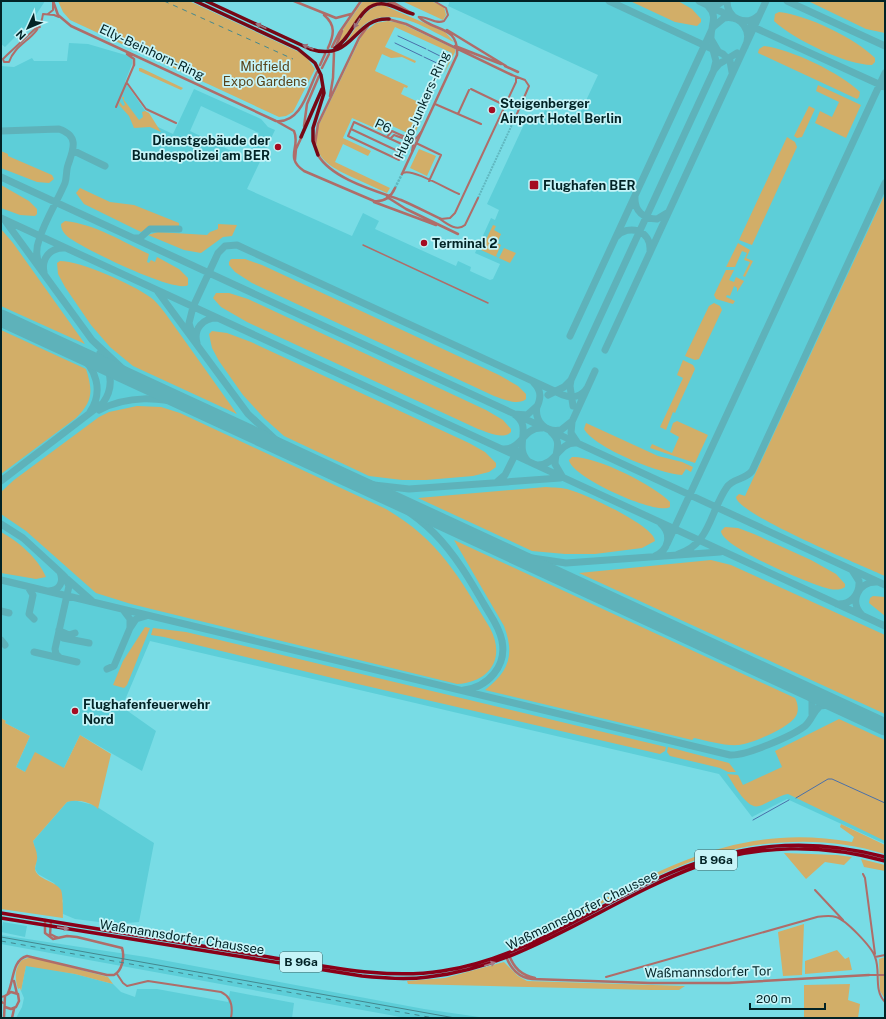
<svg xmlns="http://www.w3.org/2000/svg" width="886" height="1019" viewBox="0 0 886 1019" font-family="'Public Sans',sans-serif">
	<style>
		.built { fill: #5dced8; fill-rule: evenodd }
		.green { fill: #d2ae68 }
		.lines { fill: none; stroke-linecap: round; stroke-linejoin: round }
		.stream { stroke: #4970aa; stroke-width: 1 }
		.taxiway { stroke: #5eb2ba; stroke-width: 7 }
		.runway { stroke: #5eb2ba; stroke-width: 17 }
		.minor-tunnel { stroke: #60b7bf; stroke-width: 2; stroke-dasharray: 2 1; stroke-linecap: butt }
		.tertiary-tunnel { stroke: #60b7bf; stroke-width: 2.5; stroke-dasharray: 2.5 1; stroke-linecap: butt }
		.pedestrian { stroke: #af6d69; stroke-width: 1.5 }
		.minor { stroke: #af6d69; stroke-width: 2 }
		.tertiary { stroke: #af6d69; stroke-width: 2.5 }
		.primary { stroke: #8a0018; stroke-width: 3.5 }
		.trunk { stroke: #760816; stroke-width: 3.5 }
		.tram { stroke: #43888f; stroke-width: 1 }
		.rail { stroke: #43888f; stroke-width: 1; stroke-dasharray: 5 5; stroke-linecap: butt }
		.oneway { fill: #9a727c }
		.oneway2 { fill: #a87a88 }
		.poi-dot { fill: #a50c22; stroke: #c6f4f8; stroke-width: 1.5 }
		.labels { text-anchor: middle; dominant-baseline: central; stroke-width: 3.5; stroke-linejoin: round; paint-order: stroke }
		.shield { fill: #c6f4f8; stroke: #3d6265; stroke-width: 1 }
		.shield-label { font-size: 12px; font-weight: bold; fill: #022326 }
		.street-label { font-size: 13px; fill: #022326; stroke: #c6f4f8 }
		.park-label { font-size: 13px; fill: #58431a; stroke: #c6f4f8 }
		.poi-label { font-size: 13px; font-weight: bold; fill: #022326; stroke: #c6f4f8; text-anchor: start }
	</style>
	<rect width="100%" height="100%" fill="#78dce5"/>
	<path class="built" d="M1,1H45L34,18L5,47L1,44Z
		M450,1H885V844L787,799L752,817L719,774L150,641L122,707L156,731L142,771L80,735L64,768L25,772L16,767L30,736L5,723L6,721L1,718V66L14,67L32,58L34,61H67L69,43L88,44L129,56L132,59V64L125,82L156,126L160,128L173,134L194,89L261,119L268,127L275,130L247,189L352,236L363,213L379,221L375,229L456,266L458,261L471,267L470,271L490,280L493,279L500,264L475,253L491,218L495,220L499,210L487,204L527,118L539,123L545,110L575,124L598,75L448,6ZM201,106L259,133L248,159L190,131Z
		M73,800L94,805L154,843L139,922L115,924L75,919L63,914L61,907L63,901L54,883L38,874L35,869L37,857L33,841L67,802Z
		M3,922L27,926L25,937L1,932Z
		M1,935L146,957L424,1009L486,1018H406L1,944Z
		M26,965L75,974L113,984L121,992L135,997L137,989H157L228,1002L230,991L294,1003L292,1018H16L22,1007L24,998L21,991Z"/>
	<path class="green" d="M58,1H189L299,52L307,58L315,69L293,112L286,116L279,117L70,20L63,12Z
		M363,1H384L386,2C361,1 354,29 338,44L344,28Z
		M402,1H431L444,7L446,15L443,20Z
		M630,1H678L692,9L701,19V22L697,26L675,22Z
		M808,1H885V33L866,29Z
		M383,5L445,32L454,42C429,30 395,6 368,22C359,27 354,38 345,43C358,28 362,7 383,5Z
		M779,12C807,15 855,38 875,58V62L872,65C846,65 793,39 774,21L775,14Z
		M388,21L400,23L455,49V52L444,74L452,53L395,27L385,47L416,61L415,63L402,57L391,58L382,54L375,71L408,86L407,88L404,87L401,94L427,106L414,136L388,124L384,132L352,118L343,138L371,151L368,156L343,144L335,162L390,188L387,193C376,188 365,183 354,178C331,167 311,159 317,129L363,33L376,23Z
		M764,46C790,49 841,73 860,92L859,97L857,99L758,53L759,49Z
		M139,68H141L183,88L181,90L139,71Z
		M818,85L861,105L846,138L815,123L820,111L832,117L839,102L816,91Z
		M122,97H124V100L139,120L143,117L142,112L145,111L149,113L161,132L150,127L134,128L129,116L119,105L120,102L123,106L125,105Z
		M809,106L815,109L802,137L797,138L794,136Z
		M787,137L795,142L797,147L752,245L739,240Z
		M419,149L436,156L427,176L410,168Z
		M1,151L8,154V156L52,175L54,179L49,183L37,182L1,168Z
		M1,185L29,201L37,209V214L35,216L20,215L1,208Z
		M80,188L110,202L134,205L179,223V226H151L141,232L84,204L76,193Z
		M885,194V576C863,566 737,514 736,497L739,494L745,496Z
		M65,221C95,224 123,242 149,254L147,262L149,263L151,260L155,262L157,257L179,269L188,278V285C176,294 82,248 68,237C64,233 61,230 61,224Z
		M218,224L237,225L232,236L223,237L201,253L184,250L148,235L158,232L207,235L210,232L218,229Z
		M493,225L496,226L494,230L501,234L497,243L501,245L496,256L499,258L504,248L516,253L510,263L481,250Z
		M1,229L13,243L85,344L1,306Z
		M738,243L750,250L746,258L753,261L745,277L743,276L750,262L744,260L747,253L742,251L735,267H726Z
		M231,259H245L262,265L499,375L518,386L526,394V399C518,406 503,399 494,396L252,283L235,272L229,265V262Z
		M60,261C81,261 132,284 150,297C156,301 160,307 165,313L237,414L133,366L110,347L91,325L65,287L58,274L57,263Z
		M726,270H734L729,280L734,282L736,277L744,281L737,292V288L734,286L730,296L727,295L726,297L735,301L733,304L716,299L714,295Z
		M216,293H229L248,299L486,410L503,420L511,429V432C503,440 487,432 478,429L247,322L221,307L213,298Z
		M714,303L720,306L722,310L699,359L695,360L685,356L709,306Z
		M1,330L86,369C93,391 93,401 76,418L1,474Z
		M212,331L227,333L251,342L469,443L485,452L496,463V467L489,472L473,476L426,480H402L369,476L284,436L264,418L243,395L219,361L212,348L209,334Z
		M683,360L693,365L695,369L675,413L673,412L666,430L660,427L683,378L677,375Z
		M137,406L161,407L180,413L386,509C439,540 459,577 490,628C506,658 490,682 457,684L131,604L96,593L26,531L1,514V492L14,480L99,417L109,412Z
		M677,421L708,435L695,463L650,448L652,444L672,453L679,437L670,432L673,423Z
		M586,423L658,456L682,462L693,467L691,472L686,469L682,475C660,474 595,448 584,429Z
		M572,457C596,456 654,485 670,502V507C657,516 571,477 569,460Z
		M546,487C554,488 562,487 570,490C585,494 655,526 655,541L642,548L595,554H565L532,551L418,498Z
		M725,527L738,528L754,534L811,560L836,574L845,584V587C841,590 835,590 830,589C813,586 721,547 721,531Z
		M1,532C19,542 38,558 46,577L36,579L1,573Z
		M454,540L795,698C798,704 799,710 796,716C789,728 753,743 739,745C724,746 708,741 694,738L692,740L485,690C509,671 515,655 504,626Z
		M711,560L731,565L885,635V714L579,573Z
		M873,596L885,597V616L869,603L870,598Z
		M145,627L150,628L127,685L124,688L113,685L123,661Z
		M153,628L186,632L666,747L665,751L660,754L349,682L164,637L151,635Z
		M1,718L6,721L5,723L30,736L16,767L25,772L35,752L64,768L80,735L111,754L98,809C91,802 77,799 67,802L33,841C34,846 37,851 37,856C38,860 35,865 35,869C37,880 56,881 61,890C63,894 63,913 63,918L1,909Z
		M839,719L885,740V841L788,794C777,796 769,803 759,806C747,810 733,783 727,774L738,775L743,785L782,767L775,751Z
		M668,747L729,763L736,772H728L720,768L670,756L667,752Z
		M841,824L885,845V854C819,833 744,840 680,866C623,889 570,923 514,947L508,944C542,934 573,915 604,899C686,855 757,825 852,842L854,837L840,827Z
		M784,853L837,855L852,857L844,865L825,862L806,879Z
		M861,859L885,865V871L864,867Z
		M804,924L802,975L783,976L778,932Z
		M837,950L845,959L849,957L852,970L805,974V961Z
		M31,957L108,977L113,984L75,974L26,966L21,991L20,988L18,989C15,979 14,969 22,960Z
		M885,957V999L880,991L879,959Z
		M504,962L518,976L527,981L685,986L679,990H652L408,984L407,981L445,978Z
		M850,984L848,1000L860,1004L858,1018H804V985Z"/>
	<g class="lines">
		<path class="stream" d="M398,36L426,49
			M395,43L422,56
			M428,50L444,58
			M424,57L441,65
			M796,798L828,779H832L885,803
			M753,820L789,800"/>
		<path class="taxiway" d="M609,1L723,54L730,61L732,72
			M699,1L732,17
			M727,1C727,19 746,27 759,15
			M787,1L885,46
			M708,5H717L723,1
			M708,6C719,17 710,26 711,39L718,51
			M751,26L885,87
			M712,46L716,61L714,69
			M1,131L59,129C80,136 73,150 68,165C66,170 67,177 65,183C57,202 45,220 39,240C36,248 36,256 39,264
			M74,151L105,166
			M1,177L885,585
			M635,197C634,211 644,219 657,219L667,213
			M1,218L885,626
			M6,222L92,340L123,369L156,390
			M616,237C629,223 651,231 650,250
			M135,238H140L150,229H179
			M44,272C41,258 51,247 65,248
			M158,292L248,414L276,440L304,458
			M570,336L713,27L724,18C741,15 753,31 745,47
			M194,340L189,323L193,307L218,253L225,246L237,245L563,395C573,399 582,396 587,388
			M197,343C193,329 203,318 217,318
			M605,350L766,1
			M78,354C96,368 104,391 90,412
			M96,362L101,361L102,355
			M571,380L714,70L719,64L737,53
			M534,383C542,391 541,399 536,409
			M548,395L564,387L571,380L570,386L573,406
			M537,406C534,422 546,433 561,430L571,422
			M99,410C129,395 158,397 190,405
			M572,422L571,433L577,442
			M570,426L595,371
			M551,432C563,442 555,451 555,464L562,476
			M503,449C522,450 523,427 542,428
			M528,461C513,446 534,427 514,414L527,415L537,406
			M537,465C556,466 558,442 576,443
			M337,474L374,485L409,489L560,478
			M1,481L103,403C115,386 111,369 100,353
			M497,482L505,475L517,451
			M383,495C401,506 419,518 434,533C455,554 470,580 485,606C491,616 500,628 502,641C507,666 488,687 464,690
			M1,524L23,538L60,572C64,582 60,590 49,591
			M667,544L885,73
			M499,548L532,558L566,563L720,552
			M678,554C710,545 710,511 727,487C733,478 745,480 752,471L885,183
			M655,556C669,550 672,534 661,524
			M67,579L92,601
			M1,580L730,755C746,756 792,736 805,726C811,721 813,712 820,706L835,704
			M28,587L33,595L29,614L34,619
			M837,604C850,605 860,595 859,581L852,570
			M1,611L9,613
			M124,611L130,619V628L136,619L146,616
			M862,615C849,602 858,582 876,582
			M59,630L63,638L89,643
			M62,632L69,635L75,633
			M1,640L5,645
			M34,652L77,662
			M60,658L56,654L55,649L69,586L65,577L61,573
			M107,669L114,666L130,628
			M802,689L812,700V714
			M880,725L885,726"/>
		<path class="runway" d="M1,318L885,727"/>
		<path class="minor-tunnel" d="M478,198L516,116"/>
		<path class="tertiary-tunnel" d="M395,188L402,174"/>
		<path class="pedestrian" d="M363,245L488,303"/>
		<path class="minor" d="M48,14L53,10V2
			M419,17C428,16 435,25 444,21L448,15L446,8L434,1
			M40,27L36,28L7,55L3,59L4,62H9C16,41 40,39 43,14L54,15L59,17
			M512,75L525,80L529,86L516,116
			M127,83L146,109L176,123
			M471,89L500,103
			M435,104L481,124
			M116,107L134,65
			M458,114L469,90
			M354,122L406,146L399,160L348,136Z
			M351,129L402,153
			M387,137L392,131L414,141L421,132
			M390,139L394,135L410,141L413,145L412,151
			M416,143L441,155L429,181
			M403,173C412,168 447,189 459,194
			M440,219C447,224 457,232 465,225L478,198
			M441,219L450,218L455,213L516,82V77
			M863,874L865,878L875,954
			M815,890L843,920
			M875,957L885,955
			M117,974L123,983L127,986L148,981L221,992C232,997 233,1007 231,1018
			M869,975H885
			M606,977L817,917C824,916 830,915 836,917C846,920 872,947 875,957C881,971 873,990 885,1002
			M1,997L5,996
			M1,1001L3,1003"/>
		<path class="tertiary" d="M53,1L58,15L71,26L276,121C301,124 308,90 317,72
			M294,1L336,18L351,14
			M387,1L401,8
			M391,1L413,14
			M324,15C336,25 334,35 328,48
			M388,19L406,24L512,75
			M447,30L506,66
			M336,46L342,31
			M455,46L501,64
			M332,47L339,33L361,1
			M127,54L134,59V65
			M320,65L325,54
			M505,66L518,72
			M322,68L329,54
			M330,96L333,78L334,53
			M278,122L294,131C301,147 284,157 304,171L374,201C384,202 391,197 395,188
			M304,126L307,104L319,76
			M315,144L318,124L359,38L368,26
			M318,155C332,179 376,191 401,200C415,206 428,213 441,219
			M295,160L296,149L302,136
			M402,174L457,55C459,25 434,32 419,17
			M387,197L406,209L458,234
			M374,202L436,225
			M51,921L50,934L58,938
			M509,955C514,968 521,975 535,978
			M506,956C510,968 519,978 532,979L650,983H729L869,975
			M14,981L17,994
			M8,993C14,980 12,960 27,956L107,975H114C122,971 125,957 122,948L77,937L67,936L53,939L45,933V920
			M4,1018L5,996L11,992L18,994L19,1001L16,1007L11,1009L5,1007
			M12,1018L14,1009"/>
		<path class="primary" d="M1,913C90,927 180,943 269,957C326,966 385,980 442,971C522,959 589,910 661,877C735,843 807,836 885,857
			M1,918L362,976C384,978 406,980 428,977C528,966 606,900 698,866C758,844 823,844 885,861"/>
		<path class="trunk" d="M195,1L298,49L315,63L321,75L324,93L313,128V141L318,155
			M206,1L310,49C354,63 353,17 389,19
			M335,48C354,37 359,1 384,4C394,5 403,12 413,14
			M301,137L322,89"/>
		<path class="tram" d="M1,937L455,1018"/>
		<path class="rail" d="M164,1L293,59
			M1,941L434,1018"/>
	</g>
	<defs><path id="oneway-solid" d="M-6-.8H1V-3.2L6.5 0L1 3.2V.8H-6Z"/></defs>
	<g class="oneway">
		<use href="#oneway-solid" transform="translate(357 23) rotate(122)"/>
		<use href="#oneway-solid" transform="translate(261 26) rotate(-155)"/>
		<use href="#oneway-solid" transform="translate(308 47) rotate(-158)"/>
	</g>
	<g class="oneway2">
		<use href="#oneway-solid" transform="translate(63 928) rotate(9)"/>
		<use href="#oneway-solid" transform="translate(490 964) rotate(-17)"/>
	</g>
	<g class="poi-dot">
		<circle cx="492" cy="110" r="4"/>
		<circle cx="278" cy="147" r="4"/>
		<rect x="529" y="180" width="10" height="10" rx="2"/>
		<circle cx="424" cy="243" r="4"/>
		<circle cx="75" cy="711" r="4"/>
	</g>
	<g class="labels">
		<g class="shield">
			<rect x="695" y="850" width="42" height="20" rx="3"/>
			<rect x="280" y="952" width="42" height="20" rx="3"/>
		</g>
		<g class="shield-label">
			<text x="716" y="860">B 96a</text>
			<text x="301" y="962">B 96a</text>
		</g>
		<g class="street-label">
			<text transform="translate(152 52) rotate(25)">Elly-Beinhorn-Ring</text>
			<text transform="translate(422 105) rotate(-66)">Hugo-Junkers-Ring</text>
			<text transform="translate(383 126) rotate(25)">P6</text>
			<text transform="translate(582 910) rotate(-26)">Waßmannsdorfer Chaussee</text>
			<text transform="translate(182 937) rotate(9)">Waßmannsdorfer Chaussee</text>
			<text transform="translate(708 972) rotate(-1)">Waßmannsdorfer Tor</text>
		</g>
		<g class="park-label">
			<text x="265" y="66">Midfield<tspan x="265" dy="15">Expo Gardens</tspan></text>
		</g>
		<g class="poi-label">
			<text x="500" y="103">Steigenberger<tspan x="500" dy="15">Airport Hotel Berlin</tspan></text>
			<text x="270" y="140" text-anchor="end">Dienstgebäude der<tspan x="270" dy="15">Bundespolizei am BER</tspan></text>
			<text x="543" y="185">Flughafen BER</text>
			<text x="432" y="243">Terminal 2</text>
			<text x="83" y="704">Flughafenfeuerwehr<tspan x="83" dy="15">Nord</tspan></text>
		</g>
	</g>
	<rect width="886" height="1019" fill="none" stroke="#022326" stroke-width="4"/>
	<g transform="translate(28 28) rotate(226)" stroke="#c6f4f8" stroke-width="3" paint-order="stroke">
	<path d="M0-3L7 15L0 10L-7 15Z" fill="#022326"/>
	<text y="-6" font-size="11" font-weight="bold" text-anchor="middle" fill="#022326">N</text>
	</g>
	<path d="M750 1003v6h75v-6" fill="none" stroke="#022326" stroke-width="2"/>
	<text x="756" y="1003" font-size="12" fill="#022326" stroke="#c6f4f8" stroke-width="3" paint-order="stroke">200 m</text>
</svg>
